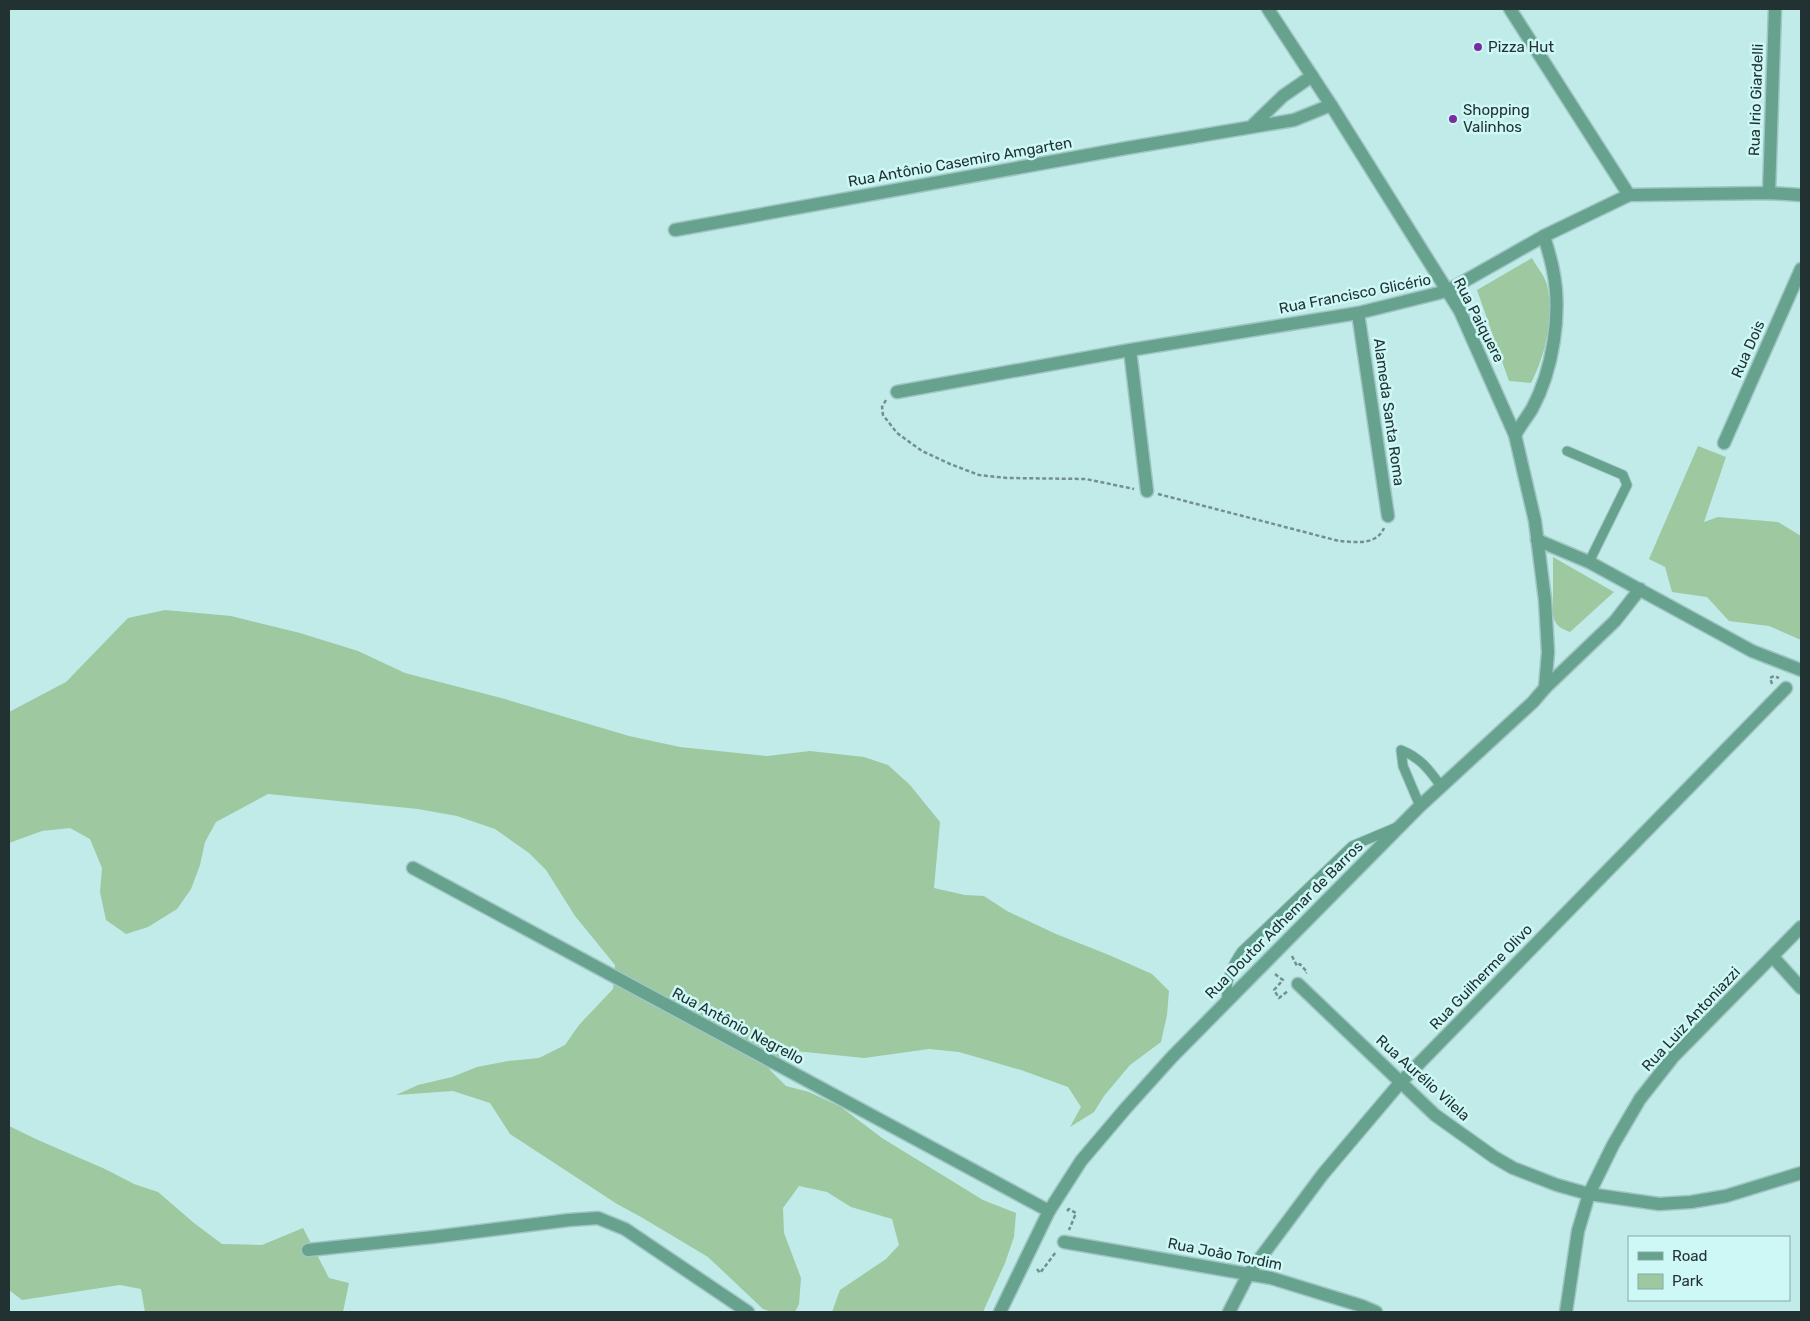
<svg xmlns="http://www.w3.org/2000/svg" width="1810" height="1321" viewBox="0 0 1810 1321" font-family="Rubik,sans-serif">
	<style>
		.green { fill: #9dc8a0 }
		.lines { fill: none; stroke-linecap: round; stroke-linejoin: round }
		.service-casing { stroke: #a0c6c4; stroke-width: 11 }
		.minor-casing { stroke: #a0c6c4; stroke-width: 15 }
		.tertiary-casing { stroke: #a0c6c4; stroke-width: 15 }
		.path { stroke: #73908f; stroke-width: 2.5; stroke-dasharray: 4 2.5; stroke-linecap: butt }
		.service { stroke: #66a28d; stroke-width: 9 }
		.minor { stroke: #66a28d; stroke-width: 12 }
		.tertiary { stroke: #66a28d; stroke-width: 12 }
		.poi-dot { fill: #772da0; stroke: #cdf8f6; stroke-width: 2 }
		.labels { text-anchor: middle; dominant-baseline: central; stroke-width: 5; stroke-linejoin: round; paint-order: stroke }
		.poi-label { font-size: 15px; fill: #223232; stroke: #cdf8f6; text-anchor: start }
		.street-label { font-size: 15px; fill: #223232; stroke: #cdf8f6 }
	</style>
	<rect width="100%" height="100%" fill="#c0ebe9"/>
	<path class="green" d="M1532,258C1536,266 1545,276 1547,285C1554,317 1546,354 1531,383L1509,381L1477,290Z
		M1698,446L1726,457L1704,522L1718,517L1778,522L1801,536V640L1769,626L1729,621L1707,597L1672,592L1665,567L1649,559Z
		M1553,557L1614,592L1570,632C1559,628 1555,625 1553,615Z
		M165,610L231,616L300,633L358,651L405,673L505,699L629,736L680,747L767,756L810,751L864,757L888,765L910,785L940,822L934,888L965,895L984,896L1007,911L1056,934L1109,955L1152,974L1169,991L1167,1015L1161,1042L1130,1065L1104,1096L1094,1112L1070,1127L1081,1107L1068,1087L1021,1070L959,1052L929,1049L864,1058L786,1050L769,1069L786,1086L809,1092L841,1107L882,1138L983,1200L1016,1213L1014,1237L1005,1263L983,1312H832L840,1290L886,1259L899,1245L892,1219L851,1207L827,1192L799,1186L783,1208L784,1233L801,1278L799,1304L795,1312H772L763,1309L708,1257L641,1217L617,1204L510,1134L490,1103L453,1091L396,1095L418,1085L452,1077L477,1067L508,1061L539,1058L565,1045L579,1025L613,989L615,965L575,916L546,870L529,853L495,829L457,816L418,809L268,794L216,822L205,842L200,865L191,889L177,909L148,927L126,934L106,920L100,892L102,868L90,839L70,828L42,831L9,843V712L66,682L128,618Z
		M9,1126L38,1140L105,1169L134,1184L158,1192L194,1223L222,1244L262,1245L303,1228L329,1278L349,1283L343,1312H145L141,1289L120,1285L22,1300L9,1290Z"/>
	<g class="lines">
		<defs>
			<path id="service" d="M1567,451L1623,475L1627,485L1589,562
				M1420,806L1403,766L1401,750C1421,758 1429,770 1441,786
				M1227,1001C1225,982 1231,966 1242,951L1352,846L1397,827"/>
			<path id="minor" d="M1510,9L1629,195
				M1252,126L1283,96L1312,76
				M1769,193L1775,9
				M675,230L1127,148L1294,120L1331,105
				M1358,313L1388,516
				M1130,350L1147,491
				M897,392L1130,350L1358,313L1447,291
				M1515,435C1520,426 1527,417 1532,409C1553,370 1562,313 1553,270C1551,259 1547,247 1544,236
				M1724,443L1801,269
				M1537,540L1589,562L1752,651L1801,670
				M1545,688L1615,621L1640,589
				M413,868L1049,1211
				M1773,957L1801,988
				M1298,984L1435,1115L1494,1157L1513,1168L1557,1185L1589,1194L1659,1204L1691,1202L1726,1196L1801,1173
				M1064,1242L1271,1278L1362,1306L1376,1312
				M308,1250L433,1237L569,1220L598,1218L625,1229L748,1312
				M1229,1312L1249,1273L1323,1174L1400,1083L1786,688
				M1566,1312L1578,1231L1589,1194L1613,1145L1640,1099L1673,1057L1801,927"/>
			<path id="tertiary" d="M1447,291L1544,236L1629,195L1769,193L1801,195
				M1000,1312L1049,1211L1081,1161L1126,1108L1172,1057L1420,806L1533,702L1545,688L1548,652L1545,600L1535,521L1515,435L1460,311L1331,105L1268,9"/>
		</defs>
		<use href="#service" class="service-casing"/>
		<use href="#minor" class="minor-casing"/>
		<use href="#tertiary" class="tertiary-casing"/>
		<path class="path" d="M886,400L882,407L883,415L897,433L922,451L950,464L979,475L1007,478L1086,479L1134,489
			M1158,494L1339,541C1355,542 1376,546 1384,528
			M1772,684L1770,678L1774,676L1779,678
			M1292,956L1297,966L1300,964L1307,972L1306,973
			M1275,974L1283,980L1274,990L1279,998L1288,991
			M1067,1211L1069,1209L1076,1213L1069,1230
			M1037,1269L1040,1273L1056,1252"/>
		<use href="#service" class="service"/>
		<use href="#minor" class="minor"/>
		<use href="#tertiary" class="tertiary"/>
	</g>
	<g class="poi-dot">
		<circle cx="1478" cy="47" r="5"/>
		<circle cx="1453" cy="119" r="5"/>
	</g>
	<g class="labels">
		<g class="poi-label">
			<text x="1488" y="47">Pizza Hut</text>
			<text x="1463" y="110">Shopping<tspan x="1463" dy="17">Valinhos</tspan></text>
		</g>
		<g class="street-label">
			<text transform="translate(1756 100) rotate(-88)">Rua Irio Giardelli</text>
			<text transform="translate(960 162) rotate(-10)">Rua Antônio Casemiro Amgarten</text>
			<text transform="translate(1355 294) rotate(-11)">Rua Francisco Glicério</text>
			<text transform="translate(1479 320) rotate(63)">Rua Paiquere</text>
			<text transform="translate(1748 349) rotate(-66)">Rua Dois</text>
			<text transform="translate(1389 412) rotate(82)">Alameda Santa Roma</text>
			<text transform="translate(1284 920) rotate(-45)">Rua Doutor Adhemar de Barros</text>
			<text transform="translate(1481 977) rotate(-46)">Rua Guilherme Olivo</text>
			<text transform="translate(1691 1019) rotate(-47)">Rua Luiz Antoniazzi</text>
			<text transform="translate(738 1026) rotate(28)">Rua Antônio Negrello</text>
			<text transform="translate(1423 1078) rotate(42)">Rua Aurélio Vilela</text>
			<text transform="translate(1225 1254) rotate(11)">Rua João Tordim</text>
		</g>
	</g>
	<rect width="1810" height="1321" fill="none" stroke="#223232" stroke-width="20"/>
	<rect x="1628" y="1236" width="162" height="65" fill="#cdf8f6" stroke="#89a9a8"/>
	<rect x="1638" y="1252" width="25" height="8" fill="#66a28d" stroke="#89a9a8"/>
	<text x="1672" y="1261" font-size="15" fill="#223232">Road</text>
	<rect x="1638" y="1274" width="25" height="15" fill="#9dc8a0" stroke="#89a9a8"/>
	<text x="1672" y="1286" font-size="15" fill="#223232">Park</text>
</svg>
